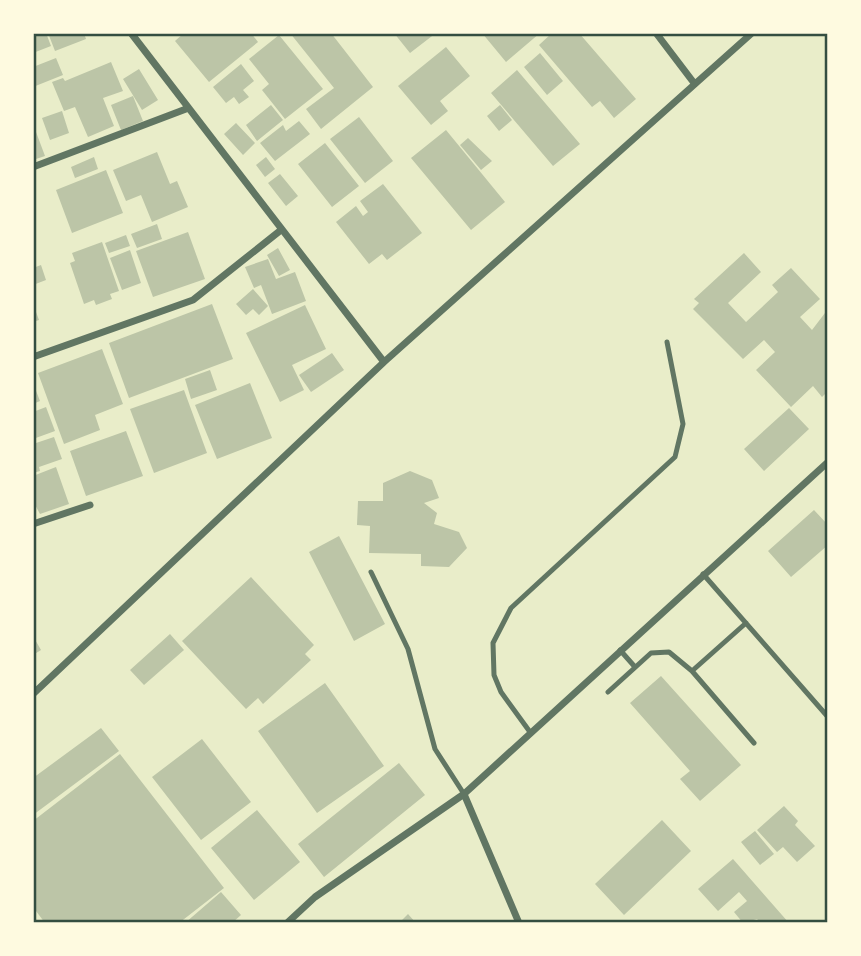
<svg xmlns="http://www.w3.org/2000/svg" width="861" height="956" viewBox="0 0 861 956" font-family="'Public Sans',sans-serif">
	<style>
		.building { fill: #bcc5a7 }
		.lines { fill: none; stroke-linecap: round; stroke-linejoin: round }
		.service { stroke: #617663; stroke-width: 5 }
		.minor { stroke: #617663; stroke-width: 7 }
		.neatline { fill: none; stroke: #344e41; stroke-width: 2.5 }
	</style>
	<rect width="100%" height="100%" fill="#e9edc9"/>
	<path class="building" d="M33,33H46L51,46L33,53Z
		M48,33H84L86,39L55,51Z
		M184,33H251L258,42L209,82L175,41Z
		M290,33H331L373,87L321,129L306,109L334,88Z
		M394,33H436L410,53Z
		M482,33H540L506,62Z
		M552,33H579L636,99L614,118L600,101L592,107L539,45Z
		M279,35L323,89L285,119L262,90L269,84L249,59Z
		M446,47L470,76L440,101L448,111L431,125L398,86Z
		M540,53L563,81L547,95L524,67Z
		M56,58L63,75L33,87V67Z
		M111,62L123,91L103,98L114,126L88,137L75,107L64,111L52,82L63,78L65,81Z
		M241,64L254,81L243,90L249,97L239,104L234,97L226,103L213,87Z
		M139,69L158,100L142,110L123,79Z
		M517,70L580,144L553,166L491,93Z
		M133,96L143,121L121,130L111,105Z
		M271,105L283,120L257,141L246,125Z
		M500,105L512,120L499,131L487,116Z
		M62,111L69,133L50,140L42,118Z
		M359,117L393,161L365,183L330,139Z
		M299,121L310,134L275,161L260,143L283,125L286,131Z
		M236,123L255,143L243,155L224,134Z
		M33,124L45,156L33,160Z
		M446,130L505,202L471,230L411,158Z
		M468,138L492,161L481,170L460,145Z
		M325,143L359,186L332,207L298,164Z
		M157,152L170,184L177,181L188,207L152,222L141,195L126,201L113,170Z
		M94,157L98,169L75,178L71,167Z
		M266,157L275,169L265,177L256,165Z
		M106,170L123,213L72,233L56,190Z
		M280,174L298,196L286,206L268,183Z
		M383,184L422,233L387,260L382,254L369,264L336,222L356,206L363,216L368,212L360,201Z
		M157,224L162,239L137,248L131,234Z
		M188,232L205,279L153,297L136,251Z
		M126,235L130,246L109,253L105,243Z
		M102,242L119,291L110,294L112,299L96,305L94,300L84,304L70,263L75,261L72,253Z
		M278,248L290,270L279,276L267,255Z
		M130,250L141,283L122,290L110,258Z
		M744,253L761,272L728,303L746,322L778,292L772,285L791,268L820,299L800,317L812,330L828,309V391L822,397L813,386L791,407L756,370L775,352L764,340L743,359L693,309L699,303L694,299Z
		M268,259L276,279L295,272L306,301L272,314L261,285L254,288L245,267Z
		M41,265L46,280L33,285V268Z
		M253,289L268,306L259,315L253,309L246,315L236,304Z
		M33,304L39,320L33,322Z
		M212,304L233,359L129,398L109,343Z
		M305,305L326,349L292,365L304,390L280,402L246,333Z
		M102,349L123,404L95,415L100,430L64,444L38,373Z
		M332,353L344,370L311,392L299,375Z
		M210,370L217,390L191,399L185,379Z
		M33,383L40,401L33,404Z
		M250,383L272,438L217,459L195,405Z
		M184,390L207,453L154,473L130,409Z
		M46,407L55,431L33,439V412Z
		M789,408L809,429L764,471L744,449Z
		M126,431L143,476L86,496L70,451Z
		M54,437L62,459L39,467L40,471L33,473V444Z
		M56,467L69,504L40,514L33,501V476Z
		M410,471L432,480L439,498L424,503L437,513L434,524L459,532L467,548L449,567L421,566V554L369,553L370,526L357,525L358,501H383V483Z
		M814,510L828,525V545L791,577L768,551Z
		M339,536L385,624L354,641L309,552Z
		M251,577L314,645L305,654L311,660L263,704L258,698L246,709L182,641Z
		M170,634L184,650L144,685L130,670Z
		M33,636L41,650L33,655Z
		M661,676L741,765L700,801L680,779L690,771L630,703Z
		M325,683L384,766L317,813L258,731Z
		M101,728L119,751L33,815V778Z
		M202,739L251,802L201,840L152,777Z
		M120,754L224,888L179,923H45L33,907V821Z
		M399,763L425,795L324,877L298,844Z
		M784,806L798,821L795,825L815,846L797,862L783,847L777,852L757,830Z
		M257,810L300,862L254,900L211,848Z
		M662,820L691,851L624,915L595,884Z
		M755,831L774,854L760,865L741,842Z
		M733,859L789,923H761L757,919L743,923L734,912L747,901L739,892L718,911L698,889Z
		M221,892L241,915L232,923H185Z
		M408,914L416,923H399Z"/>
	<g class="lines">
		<path class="service" d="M371,572L408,649L435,749L464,794
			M703,574L828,717
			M620,650L635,667
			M692,671L746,623
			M608,692L651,653L669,652L692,671L754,743
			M530,732L501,692L494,675L493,643L511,608L675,457L683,424L667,342"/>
		<path class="minor" d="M131,33L384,362
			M656,33L694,83
			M33,167L186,109
			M33,357L193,300L281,230
			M33,524L90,505
			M33,694L384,362L752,33
			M464,794L519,923
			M287,923L315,897L464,794L828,462"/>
	</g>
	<rect width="861" height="956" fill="none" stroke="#fefae0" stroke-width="70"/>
	<rect x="35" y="35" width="791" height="886" class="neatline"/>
</svg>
